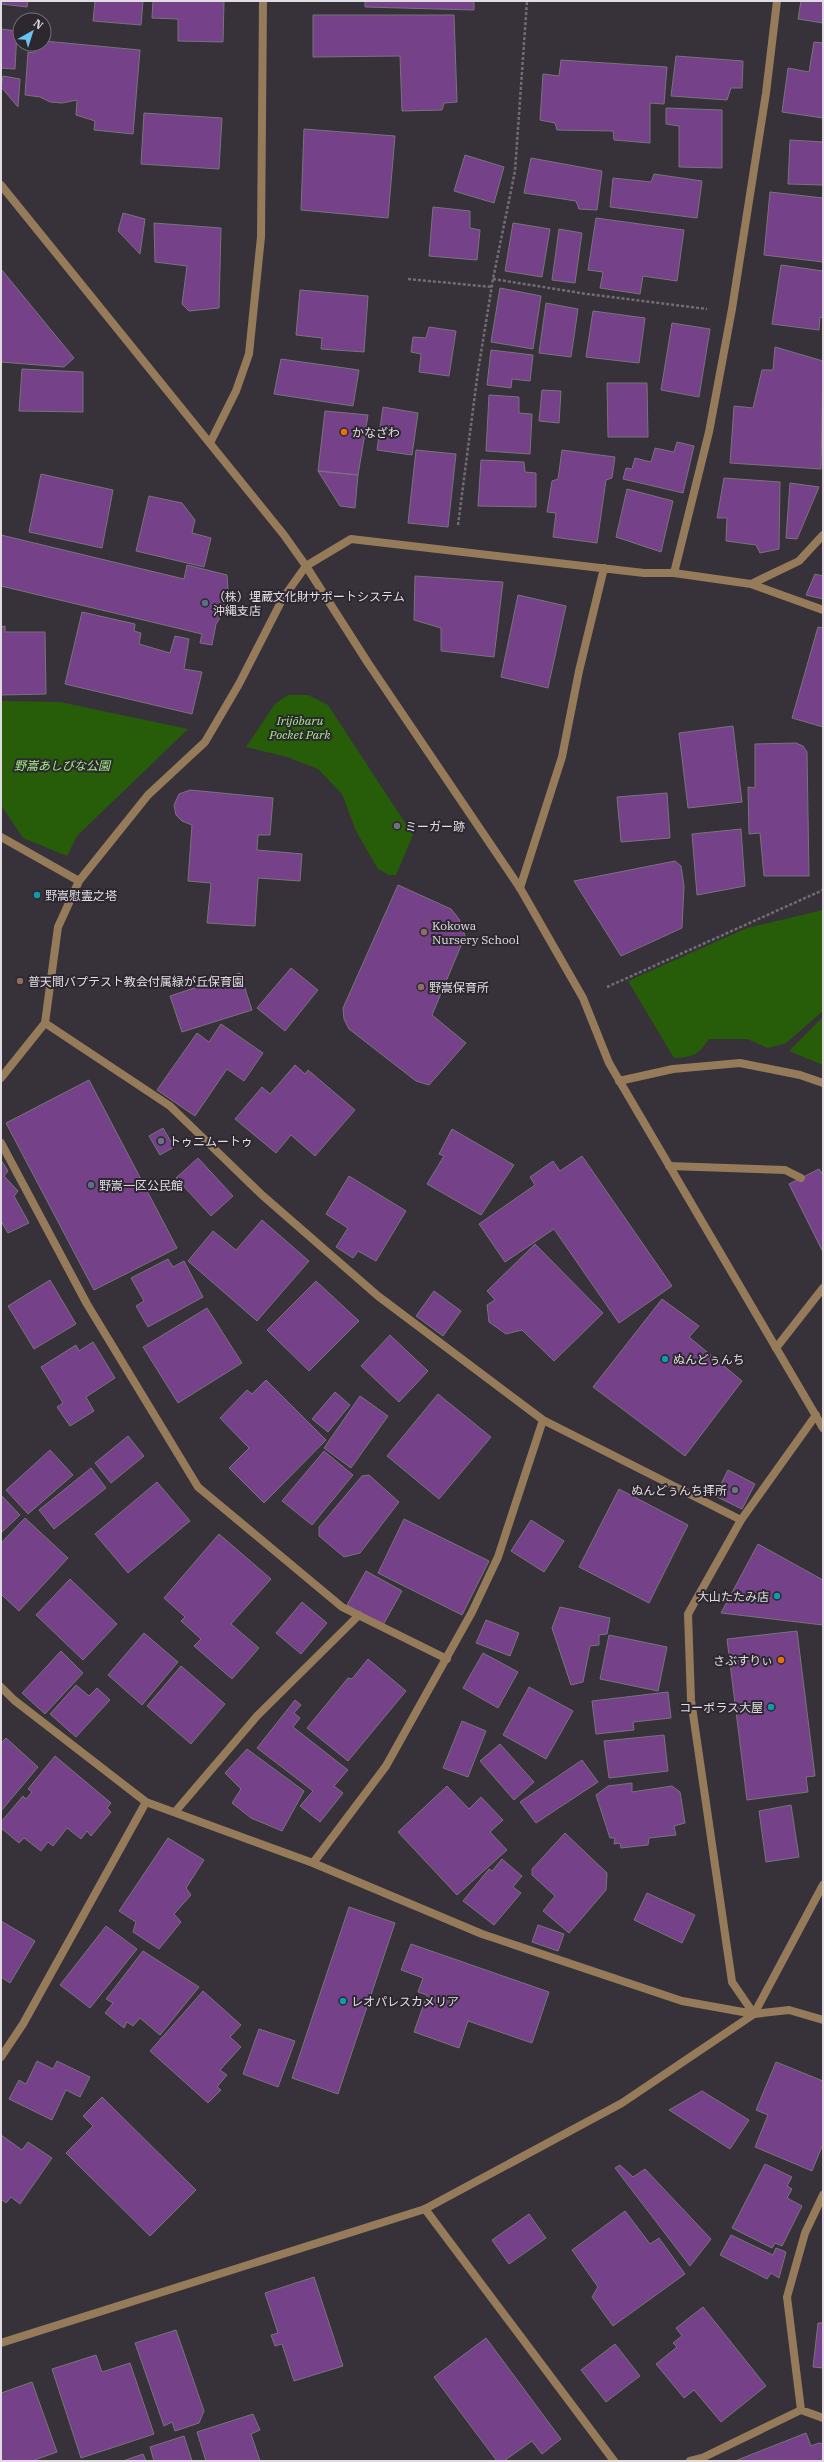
<svg xmlns="http://www.w3.org/2000/svg" width="824" height="2462" viewBox="0 0 824 2462" font-family="'IBM Plex Serif','Noto Sans JP',serif">
	<style>
		.green { fill: #275d09 }
		.building { fill: #754189; stroke: #79737c }
		.lines { fill: none; stroke-linecap: round; stroke-linejoin: round }
		.path { stroke: #726d74; stroke-width: 2.5; stroke-dasharray: 3 2; stroke-linecap: butt }
		.service { stroke: #957b5a; stroke-width: 8 }
		.minor { stroke: #957b5a; stroke-width: 8 }
		.tertiary { stroke: #957b5a; stroke-width: 8 }
		.food-dot { fill: #e8710a; stroke: #2d272f; stroke-width: 1.5 }
		.service-dot { fill: #5c6f8a; stroke: #2d272f; stroke-width: 1.5 }
		.worship-dot { fill: #6b7280; stroke: #2d272f; stroke-width: 1.5 }
		.culture-dot { fill: #0f9aa8; stroke: #2d272f; stroke-width: 1.5 }
		.education-dot { fill: #8d6e63; stroke: #2d272f; stroke-width: 1.5 }
		.labels { text-anchor: middle; dominant-baseline: central; stroke-width: 4; stroke-linejoin: round; paint-order: stroke }
		.poi-label { font-size: 12px; fill: #e0dce2; stroke: #2d272f; text-anchor: start }
		.park-label { font-size: 12px; font-style: italic; fill: #a2ee86; stroke: #2d272f }
	</style>
	<rect width="100%" height="100%" fill="#373139"/>
	<path class="green" d="M288,695H308L328,705L413,835L396,875H389L378,869L356,831L342,794L318,769L287,757L246,747L275,704Z
		M1,701L60,702L188,729L77,836L67,856L23,838L1,805Z
		M823,910V1011L786,1043L768,1048L747,1039H709C698,1055 694,1057 674,1058L628,981L747,928Z
		M823,1017V1065L789,1051Z"/>
	<path class="building" d="M1,1H28L27,7L1,4Z
		M95,1H143L141,25L93,21Z
		M153,1H224L223,42L178,41V19L152,18Z
		M365,1H474V10L365,7Z
		M801,1H823V23L798,19Z
		M313,15H454L457,102L444,103L442,110L402,111L400,56L313,57Z
		M1,29L17,31L15,69L1,68Z
		M44,41L140,50L133,134L94,130L95,121L76,115L77,100L62,103L50,102L40,97L25,95L28,52L34,53L35,44H44Z
		M814,42L823,43V118L782,112L788,68L809,72Z
		M676,56L743,61L742,88H731L727,100L671,96Z
		M561,60L667,67L664,104L650,103V143L614,140L613,131L557,130L555,123L540,120L543,74L559,76Z
		M3,76L20,79L18,107L1,87Z
		M666,108L722,110V168L679,167V126L666,124Z
		M144,113L222,118L219,169L141,164Z
		M304,129L395,136L388,218L301,210Z
		M790,140L823,142V185L788,184Z
		M465,155L504,167L494,203L454,191Z
		M531,158L602,171L597,210L579,209L576,201L524,193Z
		M654,174L702,181L697,218L610,207L613,178L651,182Z
		M770,192L823,198V262L764,255Z
		M433,207L470,211V228L480,230L477,260L429,256Z
		M123,213L145,219L140,254L118,231Z
		M596,218L684,230L677,281L643,276L640,294L600,288L603,272L588,270Z
		M154,223L221,228L219,308L189,311L182,304L187,266L155,262Z
		M513,223L550,229L542,277L505,271Z
		M559,229L582,233L575,283L552,280Z
		M781,265L823,271V318L820,317L819,330L772,324Z
		M1,269L74,358L64,367L1,362Z
		M500,288L541,296L533,349L491,342Z
		M300,290L368,296L364,352L321,349L322,338L296,335Z
		M546,303L578,309L571,357L539,353Z
		M593,311L645,318L639,363L586,357Z
		M672,323L710,329L699,397L661,390Z
		M429,327L456,331L449,376L419,372L421,354L411,352L413,337L426,338Z
		M775,347L823,361L821,469L730,463L734,406L753,408L762,370H773Z
		M491,350L533,355L530,381L512,379L511,388L487,385Z
		M281,359L359,370L353,406L274,394Z
		M22,369L83,372V412L19,411Z
		M607,383H647L648,437H608Z
		M542,390L561,391L559,423L539,421Z
		M489,395L519,397V413L532,414L530,454L486,451Z
		M383,407L418,413L412,455L377,450Z
		M325,411L368,415L358,475L318,471Z
		M677,442L694,446L683,493L623,479L626,468L632,469L635,458L651,462L655,448L674,452Z
		M416,450L456,454L448,527L408,523Z
		M562,450L615,457L612,478L606,480L597,543L553,537L556,513L547,512L552,481L558,479Z
		M481,460L524,462L525,472L536,473V507L478,506Z
		M318,471L358,475L355,508L340,506Z
		M41,474L113,490L102,548L29,532Z
		M724,478L780,482L779,549L760,553L756,545L726,541L727,518H717Z
		M790,483L819,487L797,539L786,538Z
		M627,489L673,501L661,552L616,537Z
		M149,496L182,503L195,520L192,533L211,538L204,567L136,551Z
		M1,535L184,579L187,565L227,575L229,604L216,624L212,645L200,643L202,634L1,586Z
		M815,574L823,576V599L806,595Z
		M415,576L503,582L494,657L441,651V628L414,620Z
		M518,595L566,606L548,688L501,677Z
		M82,612L135,624L134,631L141,633L139,644L170,653L175,636L189,639L184,669L202,672L192,714L65,684Z
		M5,626V632H45L46,694L1,695V627Z
		M818,627L823,628V727L792,718Z
		M733,726L742,802L688,808L679,733Z
		M796,743L803,746L807,752L809,876H764L760,833L749,834L748,787L755,788V744Z
		M190,790L273,798L270,835H258L257,850L302,854L300,881L258,878L255,926L207,923L211,883L188,881L192,825L182,821L176,815L174,805L179,794Z
		M667,793L670,838L621,842L617,797Z
		M741,829L745,886L697,895L692,834Z
		M675,861L681,866L684,886L682,928L621,956L574,881Z
		M398,885L451,909L459,919L465,936L432,1015L466,1043L429,1085L416,1081L349,1029L344,1019L343,1008Z
		M291,968L318,990L285,1031L257,1008Z
		M240,973L252,1010L182,1032L170,996Z
		M221,1024L263,1053L244,1081L227,1069L195,1116L157,1090L197,1033L209,1042Z
		M295,1065L305,1074L308,1070L355,1110L315,1156L291,1135L276,1153L235,1119L262,1087L270,1094Z
		M89,1080L177,1248L94,1290L6,1123Z
		M163,1128L174,1147L160,1155L149,1136Z
		M452,1129L514,1165L481,1215L427,1184L444,1156L439,1154Z
		M582,1156L672,1286L619,1323L554,1229L505,1262L479,1224L535,1185L530,1177L553,1161L560,1171Z
		M198,1158L233,1196L211,1216L176,1178Z
		M1,1160L8,1171L4,1176L18,1191L14,1196L29,1223L8,1233L1,1221Z
		M819,1169L823,1175V1252L789,1184Z
		M349,1176L406,1211L376,1261L358,1251L353,1258L336,1247L348,1228L326,1214Z
		M262,1220L309,1261L257,1321L188,1261L213,1231L236,1250Z
		M535,1244L603,1313L554,1361L522,1330L506,1334L489,1322L487,1305L495,1300L487,1291Z
		M168,1259L173,1267L184,1261L203,1297L148,1327L136,1306L144,1301L131,1278Z
		M50,1280L76,1324L34,1349L8,1306Z
		M316,1281L359,1321L309,1371L267,1330Z
		M434,1291L461,1311L443,1336L416,1316Z
		M662,1299L699,1326L689,1337L742,1381L685,1456L593,1387Z
		M207,1308L242,1363L178,1403L143,1347Z
		M390,1335L428,1371L399,1402L361,1366Z
		M93,1342L115,1378L86,1397L94,1411L70,1426L57,1407L63,1403L41,1367L76,1345L79,1351Z
		M266,1380L326,1440L264,1503L229,1468L249,1448L220,1418L247,1390L252,1394Z
		M335,1392L350,1405L328,1432L312,1419Z
		M438,1394L491,1437L439,1499L387,1456Z
		M360,1396L388,1416L351,1468L324,1448Z
		M128,1436L144,1456L111,1483L95,1463Z
		M50,1450L73,1475L28,1514L6,1490Z
		M324,1451L353,1475L312,1525L282,1501Z
		M91,1468L106,1488L54,1529L39,1510Z
		M728,1470L755,1484L742,1509L715,1496Z
		M369,1475L399,1502L360,1553L344,1557L319,1536V1527L362,1476Z
		M157,1482L190,1521L128,1573L95,1534Z
		M619,1489L688,1525L649,1603L579,1567Z
		M1,1495L20,1515L1,1533Z
		M25,1518L68,1558L19,1611L1,1594V1543Z
		M404,1519L489,1561L462,1615L378,1573Z
		M531,1520L564,1541L544,1572L511,1551Z
		M219,1534L271,1579L231,1624L259,1648L232,1679L194,1646L201,1639L181,1621L185,1617L164,1598Z
		M758,1544L823,1580V1625L721,1613Z
		M366,1571L402,1591L383,1625L347,1605Z
		M70,1579L117,1624L83,1660L36,1615Z
		M302,1602L327,1623L301,1654L276,1633Z
		M560,1607L610,1618L607,1634L599,1635V1645L590,1646L583,1682L571,1685L552,1628Z
		M486,1620L519,1633L510,1656L476,1643Z
		M797,1631L815,1776L806,1777L808,1792L747,1800L727,1639Z
		M144,1633L178,1662L142,1705L108,1675Z
		M609,1635L667,1647L658,1691L600,1679Z
		M61,1651L83,1673L45,1714L22,1693Z
		M483,1653L518,1672L498,1708L463,1688Z
		M368,1659L406,1691L348,1761L307,1728L348,1678L352,1679Z
		M181,1666L225,1704L191,1744L147,1706Z
		M76,1685L89,1696L97,1688L110,1700L76,1737L50,1714Z
		M529,1687L573,1711L546,1759L503,1735Z
		M668,1692L671,1718L633,1722L634,1730L596,1734L592,1701Z
		M295,1700L301,1705L294,1713L300,1718L293,1727L348,1770L334,1786L343,1793L320,1822L300,1806L313,1791L257,1748Z
		M462,1721L486,1731L468,1777L443,1768Z
		M664,1735L668,1771L609,1778L604,1741Z
		M6,1738L38,1767L1,1811V1743Z
		M500,1744L534,1782L514,1800L480,1761Z
		M247,1749L304,1791L282,1831L251,1818L232,1803L241,1789L225,1773Z
		M55,1756L111,1803L107,1808L111,1812L91,1836L87,1831L81,1839L67,1828L53,1846L48,1842L41,1851L24,1838L19,1843L1,1828V1822L23,1796L26,1799L32,1792L28,1789Z
		M582,1760L598,1782L536,1823L520,1802Z
		M632,1783V1792L672,1786L680,1792L685,1823L674,1826L676,1835L649,1838L648,1845L621,1848L620,1843L614,1844L615,1838H610L596,1795L608,1786Z
		M447,1786L469,1809L481,1797L503,1820L490,1832L507,1850L457,1895L398,1832Z
		M791,1805L799,1857L766,1862L759,1811Z
		M565,1833L607,1873L606,1890L569,1933L543,1911L555,1896L532,1875V1869Z
		M168,1838L204,1860L186,1888L191,1895L174,1914L181,1922L159,1949L133,1932L136,1922L119,1911Z
		M502,1859L522,1876L513,1887L521,1893L494,1925L463,1901L489,1869L492,1871Z
		M647,1893L695,1915L682,1943L634,1920Z
		M349,1907L395,1923L338,2094L292,2078Z
		M1,1921L35,1941L10,1983L1,1977Z
		M538,1925L564,1934L558,1951L532,1942Z
		M106,1926L137,1949L90,2008L60,1985Z
		M411,1944L549,1992L532,2043L468,2021L459,2048L414,2032L427,1995L418,1992L423,1978L401,1970Z
		M143,1951L199,1987L160,2035L140,2018L133,2026L127,2022L124,2028L105,2013L113,2003L106,1999Z
		M203,1991L241,2025L230,2037L241,2047L220,2070L227,2075L217,2087L221,2090L208,2103L150,2051Z
		M259,2029L295,2041L278,2087L243,2074Z
		M37,2061L53,2069L57,2061L90,2077L80,2097L66,2090L52,2120L9,2099L19,2080L26,2084Z
		M776,2062L823,2081V2144L812,2171L755,2147L768,2115L756,2110Z
		M702,2091L749,2120L730,2149L669,2110Z
		M102,2097L196,2190L150,2236L66,2153L93,2126L83,2116Z
		M1,2135L22,2150L28,2142L52,2158L20,2204L11,2197L6,2203L1,2199Z
		M765,2164L792,2177L787,2186L792,2189L787,2198L802,2206L782,2246L775,2243L772,2248L732,2228Z
		M620,2165L633,2177L645,2169L711,2239L690,2266L615,2168Z
		M625,2211L650,2244L659,2238L685,2274L613,2326L592,2297L598,2287L572,2250Z
		M529,2214L546,2238L509,2264L492,2240Z
		M731,2235L773,2255L776,2248L786,2252L779,2278L771,2273L767,2279L720,2255Z
		M314,2277L343,2366L294,2381L282,2344L275,2346L271,2335L278,2333L265,2293Z
		M703,2307L766,2386L721,2422L694,2390L684,2398L656,2364L677,2347L673,2343L682,2336L676,2328Z
		M818,2323H823V2368L813,2367Z
		M176,2330L204,2411L199,2423L175,2431L172,2422L164,2426L135,2343Z
		M486,2338L561,2439L542,2454L532,2441L504,2461H497L434,2377Z
		M615,2344L640,2376L606,2402L581,2370Z
		M96,2355L102,2372L130,2363L154,2434L81,2458L52,2369Z
		M32,2382L57,2452L32,2461H1V2393Z
		M253,2414L260,2430L251,2434L260,2461H206L197,2432Z
		M806,2433L811,2446L819,2443L823,2444V2461H735Z
		M184,2436L192,2461H154L150,2447Z
		M143,2454L146,2461H123Z"/>
	<g class="lines">
		<path class="path" d="M408,279L492,287
			M493,279L587,294L707,309
			M458,525L478,371L493,279L515,171L527,1
			M607,987L823,890"/>
		<path class="service" d="M619,1081L673,1069L740,1063L800,1075L823,1083
			M669,1166L785,1170L801,1178
			M776,1348L823,1288"/>
		<path class="minor" d="M210,443L236,391L249,354L261,237L263,1
			M674,573L709,432L732,309L766,93L777,1
			M751,584L823,610
			M1,837L79,881
			M520,888L562,757L579,671L604,568
			M45,1023L170,1106L262,1195L378,1296L543,1420L741,1520
			M1,1078L45,1023L58,927L79,881L148,795L205,742L239,684L283,598L306,566L351,539L644,573H674L751,584L799,561L823,535
			M1,1143L87,1304L198,1487L342,1607L447,1659
			M1,1687L14,1700L146,1802L313,1863L482,1934L682,2001L754,2014L789,2010L823,2020
			M175,1812L257,1716L359,1615
			M313,1863L386,1766L472,1612L498,1557L543,1420
			M754,2014L732,1982L691,1700L688,1614L741,1520L816,1415
			M1,2057L23,2024L146,1802
			M425,2209L614,2461
			M801,2410L787,2297L805,2233L823,2195
			M690,2461L702,2458L801,2410L823,2418"/>
		<path class="tertiary" d="M1,185L284,535L306,566L368,663L520,888L583,998L609,1063L823,1428
			M1,2343L425,2209L622,2103L754,2014L823,1885"/>
	</g>
	<g class="food-dot">
		<circle cx="344" cy="432" r="4"/>
		<circle cx="781" cy="1660" r="4"/>
	</g>
	<g class="service-dot">
		<circle cx="205" cy="603" r="4"/>
		<circle cx="91" cy="1185" r="4"/>
	</g>
	<g class="worship-dot">
		<circle cx="397" cy="826" r="4"/>
		<circle cx="161" cy="1141" r="4"/>
		<circle cx="735" cy="1490" r="4"/>
	</g>
	<g class="culture-dot">
		<circle cx="37" cy="895" r="4"/>
		<circle cx="665" cy="1359" r="4"/>
		<circle cx="777" cy="1596" r="4"/>
		<circle cx="771" cy="1707" r="4"/>
		<circle cx="343" cy="2001" r="4"/>
	</g>
	<g class="education-dot">
		<circle cx="424" cy="932" r="4"/>
		<circle cx="20" cy="981" r="4"/>
		<circle cx="421" cy="987" r="4"/>
	</g>
	<g class="labels">
		<g class="poi-label">
			<text x="352" y="432">かなざわ</text>
			<text x="213" y="596">（株）埋蔵文化財サポートシステム<tspan x="213" dy="14">沖縄支店</tspan></text>
			<text x="405" y="826">ミーガー跡</text>
			<text x="45" y="895">野嵩慰霊之塔</text>
			<text x="432" y="925">Kokowa<tspan x="432" dy="14">Nursery School</tspan></text>
			<text x="28" y="981">普天間バプテスト教会付属緑が丘保育園</text>
			<text x="429" y="987">野嵩保育所</text>
			<text x="169" y="1141">トゥニムートゥ</text>
			<text x="99" y="1185">野嵩一区公民館</text>
			<text x="673" y="1359">ぬんどぅんち</text>
			<text x="727" y="1490" text-anchor="end">ぬんどぅんち拝所</text>
			<text x="769" y="1596" text-anchor="end">大山たたみ店</text>
			<text x="773" y="1660" text-anchor="end">さぶすりぃ</text>
			<text x="763" y="1707" text-anchor="end">コーポラス大屋</text>
			<text x="351" y="2001">レオパレスカメリア</text>
		</g>
		<g class="park-label">
			<text x="300" y="720">Irijōbaru<tspan x="300" dy="14">Pocket Park</tspan></text>
			<text x="62" y="765">野嵩あしびな公園</text>
		</g>
	</g>
	<rect width="824" height="2462" fill="none" stroke="#e0dce2" stroke-width="4"/>
	<g transform="translate(32 32) rotate(39)"><circle r="19" fill="#2d272f" stroke="#756f77"/>
	<path d="M0-3L7 15L0 10L-7 15Z" fill="#6ac3f1"/>
	<text y="-6" font-size="11" font-weight="bold" text-anchor="middle" fill="#e0dce2">N</text>
	</g>
</svg>
